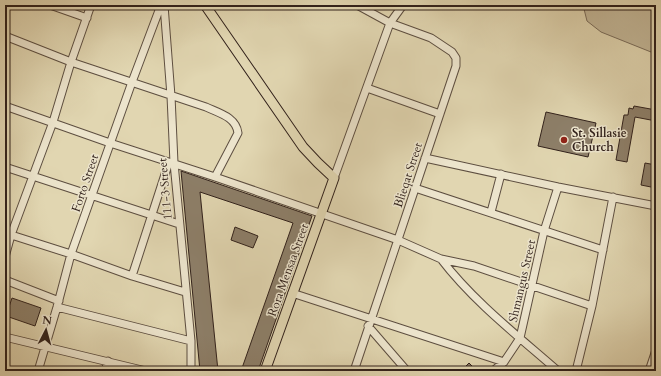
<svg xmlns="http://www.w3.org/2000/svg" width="661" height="376" viewBox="0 0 661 376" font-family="Cardo,serif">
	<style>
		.green { fill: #c3b798; stroke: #7a6c5a }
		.building { fill: #8d7f69; stroke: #31211b }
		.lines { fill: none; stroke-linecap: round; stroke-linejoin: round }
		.minor-casing { stroke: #5d4e40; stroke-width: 9 }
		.major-casing { stroke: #31211b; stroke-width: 11 }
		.minor { stroke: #ece4cc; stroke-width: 7 }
		.major { stroke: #e1d6b1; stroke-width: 9 }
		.poi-dot { fill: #8f2418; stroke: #ece4cc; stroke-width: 1.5 }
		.labels { text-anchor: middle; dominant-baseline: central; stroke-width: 3; stroke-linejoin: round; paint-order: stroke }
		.poi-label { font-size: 12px; font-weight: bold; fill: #31211b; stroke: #ece4cc; text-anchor: start }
		.street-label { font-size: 12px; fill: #31211b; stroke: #ece4cc }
	</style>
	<rect width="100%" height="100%" fill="#e1d6b1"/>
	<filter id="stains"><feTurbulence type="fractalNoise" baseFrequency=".005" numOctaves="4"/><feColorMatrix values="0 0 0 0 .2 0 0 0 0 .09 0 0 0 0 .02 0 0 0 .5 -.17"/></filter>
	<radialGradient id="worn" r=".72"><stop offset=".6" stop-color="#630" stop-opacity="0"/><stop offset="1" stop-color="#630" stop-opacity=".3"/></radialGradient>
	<path class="green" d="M583,5H656V54L601,32L587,21Z"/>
	<path class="building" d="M634,106L656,110V121L635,117L627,162L616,160L624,115H628L629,108L633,109Z
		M546,112L596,123L588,157L538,146Z
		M645,163L656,165V188L641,185Z
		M181,171L312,216L258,371H241L293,223L200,192L218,371H200Z
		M235,227L258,236L253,248L231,240Z
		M12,298L41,308L35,326L6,316Z
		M469,363L477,371H461Z"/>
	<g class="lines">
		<defs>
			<path id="minor" d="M50,5L87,18
				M164,5L171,96L174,163L191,341V371
				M5,36L71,62L206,107C219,113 236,117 238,133L215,177
				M367,88L440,114
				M5,106L110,143L215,177L398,240L441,259L474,266L592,306
				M425,158L558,187L656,206
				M5,167L179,224
				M334,178L390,23L403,5
				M415,188L603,250
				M491,212L501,174
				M5,233L71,254L132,276L185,292
				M5,257L11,235L53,122L71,62L91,5
				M441,259C473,301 518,336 558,371
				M132,276L169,162
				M5,280L59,301
				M292,293L504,362
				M57,307L191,341
				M368,326L407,371
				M5,337L146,371
				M38,371L57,307L71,254L132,82L161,5
				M105,371L108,361
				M354,371L456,66V58L452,52L431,38L390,23L357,5
				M493,371L504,362L520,338L544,231L558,187
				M576,371L592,306L613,197
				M649,371L656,350"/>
			<path id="major" d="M205,5L303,147L318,163L334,178L265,371"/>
		</defs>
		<use href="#minor" class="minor-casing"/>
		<use href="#major" class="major-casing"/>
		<use href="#minor" class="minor"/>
		<use href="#major" class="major"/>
	</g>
	<circle class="poi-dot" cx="564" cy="140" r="4"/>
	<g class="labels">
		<g class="poi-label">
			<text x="572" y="133">St. Sillasie<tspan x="572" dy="14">Church</tspan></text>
		</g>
		<g class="street-label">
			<text transform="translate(408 175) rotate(-72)">Blieqat Street</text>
			<text transform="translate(85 183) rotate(-71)">Forto Street</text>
			<text transform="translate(165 189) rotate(-95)">111-3 Street</text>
			<text transform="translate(288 270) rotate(-70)">Rora Mensaa Street</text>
			<text transform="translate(522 281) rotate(-77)">Shmangus Street</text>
		</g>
	</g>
	<rect width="661" height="376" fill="none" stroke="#e1d6b1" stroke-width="20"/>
	<rect x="6" y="6" width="649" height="364" fill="none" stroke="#31211b" stroke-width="2"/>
	<rect x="10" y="10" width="641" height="356" fill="none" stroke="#31211b"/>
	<g transform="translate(46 330) rotate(6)" stroke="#ece4cc" stroke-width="3" paint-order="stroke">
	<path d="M0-3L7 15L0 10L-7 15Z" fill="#31211b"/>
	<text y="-6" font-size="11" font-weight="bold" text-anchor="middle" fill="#31211b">N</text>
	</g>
	<rect width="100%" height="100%" filter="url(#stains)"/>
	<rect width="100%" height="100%" fill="url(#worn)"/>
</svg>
